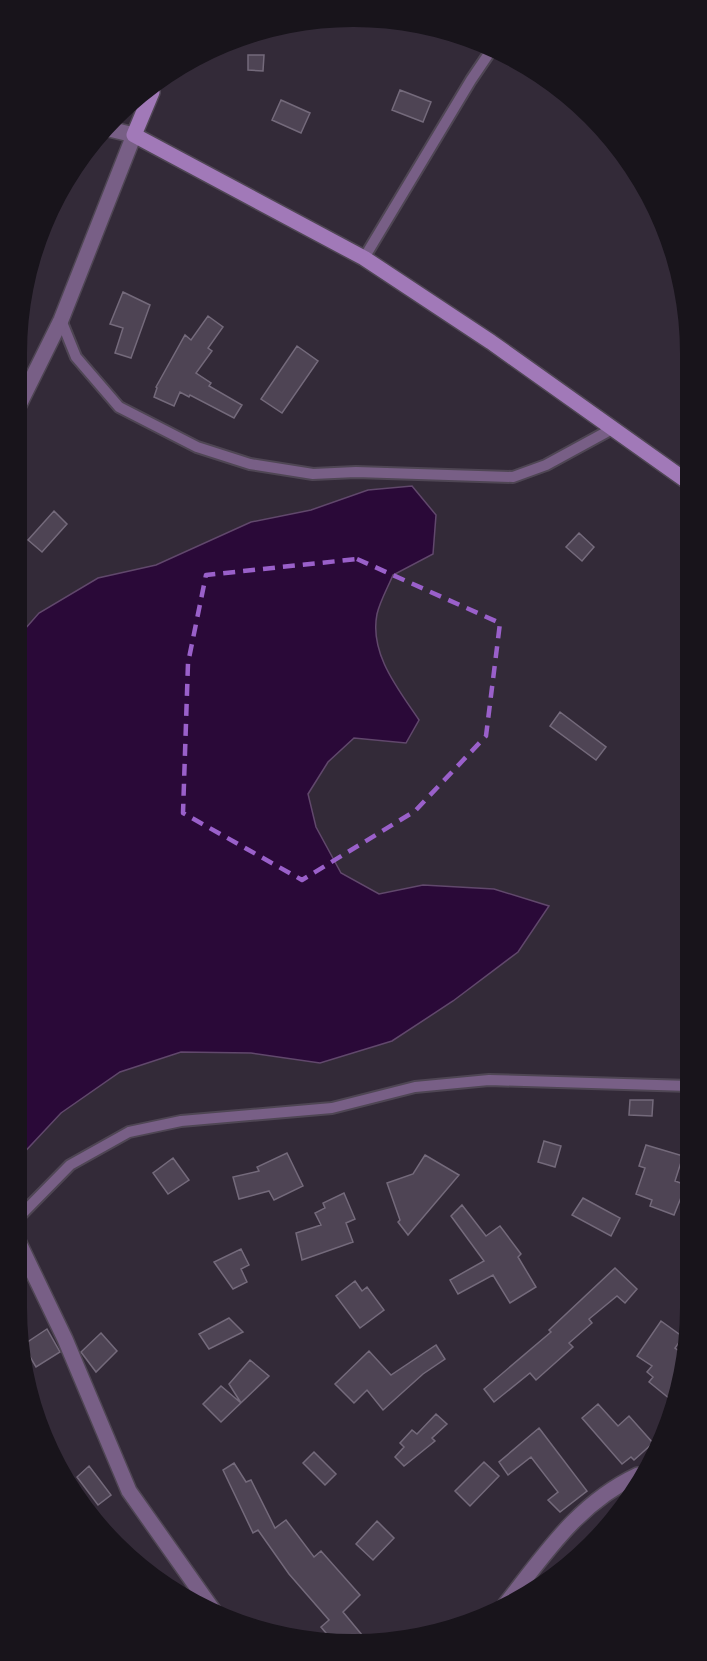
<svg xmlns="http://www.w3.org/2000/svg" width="707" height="1661" viewBox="0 0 707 1661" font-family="'Archivo Narrow',sans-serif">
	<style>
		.water { fill: #2a0938; stroke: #61486c; stroke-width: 1.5 }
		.building { fill: #4e4454; stroke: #746a7b; stroke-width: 1.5 }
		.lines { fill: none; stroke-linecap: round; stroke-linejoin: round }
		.lane-casing { stroke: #4f4654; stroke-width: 14 }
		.street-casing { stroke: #4f4654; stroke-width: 18 }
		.secondary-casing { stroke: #4f4654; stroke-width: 18 }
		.lane { stroke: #785f86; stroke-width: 10 }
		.street { stroke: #785f86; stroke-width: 15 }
		.secondary { stroke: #a179b8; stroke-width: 15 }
		.marked { fill: none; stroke: #9a60ca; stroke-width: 4.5; stroke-dasharray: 12 8; stroke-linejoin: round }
	</style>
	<rect width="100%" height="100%" fill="#332a38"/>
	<path class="water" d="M412,486L436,515L433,554L393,575C388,587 380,601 377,614C369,654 399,690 419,720L406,743L354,738L328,762L308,794L316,827L341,873L379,894L423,885L494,889L549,906L518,952L453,1001L392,1041L320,1063L251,1053L181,1052L120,1072L61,1113L17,1160V638L39,613L98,578L156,565L251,522L311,510L368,490Z"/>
	<path class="building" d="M248,55H264L263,71L248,70Z
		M400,90L431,102L423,122L392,110Z
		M281,100L310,113L301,133L272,120Z
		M123,292L150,305L131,358L115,353L123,328L110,324Z
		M208,316L223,327L208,348L212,351L196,373L211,383L209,386L242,405L234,418L190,395L189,397L180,392L174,406L154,397L157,388L156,387L185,335L191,340Z
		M297,346L318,361L282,413L261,399Z
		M54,511L67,524L42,552L28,540Z
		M579,533L594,547L582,561L566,547Z
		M560,712L606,747L596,760L550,726Z
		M630,1100H653L652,1116L629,1115Z
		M544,1141L561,1146L555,1167L538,1162Z
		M646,1145L683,1156L675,1181L686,1185L674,1215L650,1206L652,1200L636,1194L645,1168L639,1166Z
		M287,1153L303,1186L274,1200L269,1191L239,1199L233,1177L259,1171L257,1167Z
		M425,1155L459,1175L408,1235L398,1222L400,1220L387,1183L413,1174Z
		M173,1158L189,1180L168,1194L153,1173Z
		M344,1193L355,1219L346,1223L353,1242L302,1260L296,1233L321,1225L315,1213L325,1208L323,1203Z
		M583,1198L620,1218L611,1236L572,1215Z
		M462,1205L486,1236L500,1226L521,1254L518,1257L536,1287L510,1303L493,1275L458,1294L450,1280L484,1261L451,1216Z
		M241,1249L249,1265L241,1269L247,1282L233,1289L214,1262Z
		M615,1268L637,1289L625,1303L617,1296L589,1319L592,1323L569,1343L573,1347L536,1380L530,1373L494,1402L484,1389L551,1332L549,1330Z
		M355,1281L362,1291L367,1287L384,1310L360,1328L336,1296Z
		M229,1318L243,1332L209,1349L199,1334Z
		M661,1321L683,1337L675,1348L683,1354L675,1403L649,1382L653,1377L647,1372L652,1366L637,1356Z
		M47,1329L60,1352L36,1367L23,1345Z
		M101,1333L117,1351L96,1372L81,1352Z
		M436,1345L445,1359L423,1374L383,1410L367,1390L354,1403L335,1384L369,1351L391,1375Z
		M250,1360L269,1376L221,1422L203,1404L221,1386L241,1403L229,1384Z
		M598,1404L618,1426L629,1416L653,1443L634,1460L631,1457L622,1464L582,1418Z
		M436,1414L447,1424L432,1438L435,1441L404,1466L395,1457L404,1447L400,1443L412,1430L417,1434Z
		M539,1428L587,1491L560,1512L548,1500L558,1492L531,1457L508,1475L499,1462Z
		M314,1452L336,1474L325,1485L303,1463Z
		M484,1462L499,1476L470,1506L455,1491Z
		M234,1463L246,1482L251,1480L275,1528L286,1520L314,1557L321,1551L360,1595L343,1612L367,1641L331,1639L321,1627L329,1620L289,1574L258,1530L253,1533L223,1470Z
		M89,1466L111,1495L98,1505L77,1477Z
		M377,1521L394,1538L373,1560L356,1544Z"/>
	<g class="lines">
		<defs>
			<path id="lane" d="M364,258L471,80L492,49
				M61,320L76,357L119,407L197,447L250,464L313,474L356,472L513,477L546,465L612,429
				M17,1219L70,1165L129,1132L181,1121L332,1108L415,1087L489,1080L690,1086"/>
			<path id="street" d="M17,409L61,320L134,135L105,128
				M17,1239L65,1339L129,1491L213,1610
				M505,1605C545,1554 578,1503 638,1475"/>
			<path id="secondary" d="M152,92L134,135L364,258L491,342L688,482"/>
		</defs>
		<use href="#lane" class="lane-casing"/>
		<use href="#street" class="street-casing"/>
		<use href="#secondary" class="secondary-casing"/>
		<use href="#lane" class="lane"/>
		<use href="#street" class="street"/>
		<use href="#secondary" class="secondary"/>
	</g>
	<path class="marked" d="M357,559L500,623L486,736L415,811L302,880L183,813L188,663L206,575Z"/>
	<path d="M0 0H707V1661H0ZM353 27H354A326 326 0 0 1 680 353V1308A326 326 0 0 1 354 1634H353A326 326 0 0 1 27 1308V353A326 326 0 0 1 353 27Z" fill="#18141b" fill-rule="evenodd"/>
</svg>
